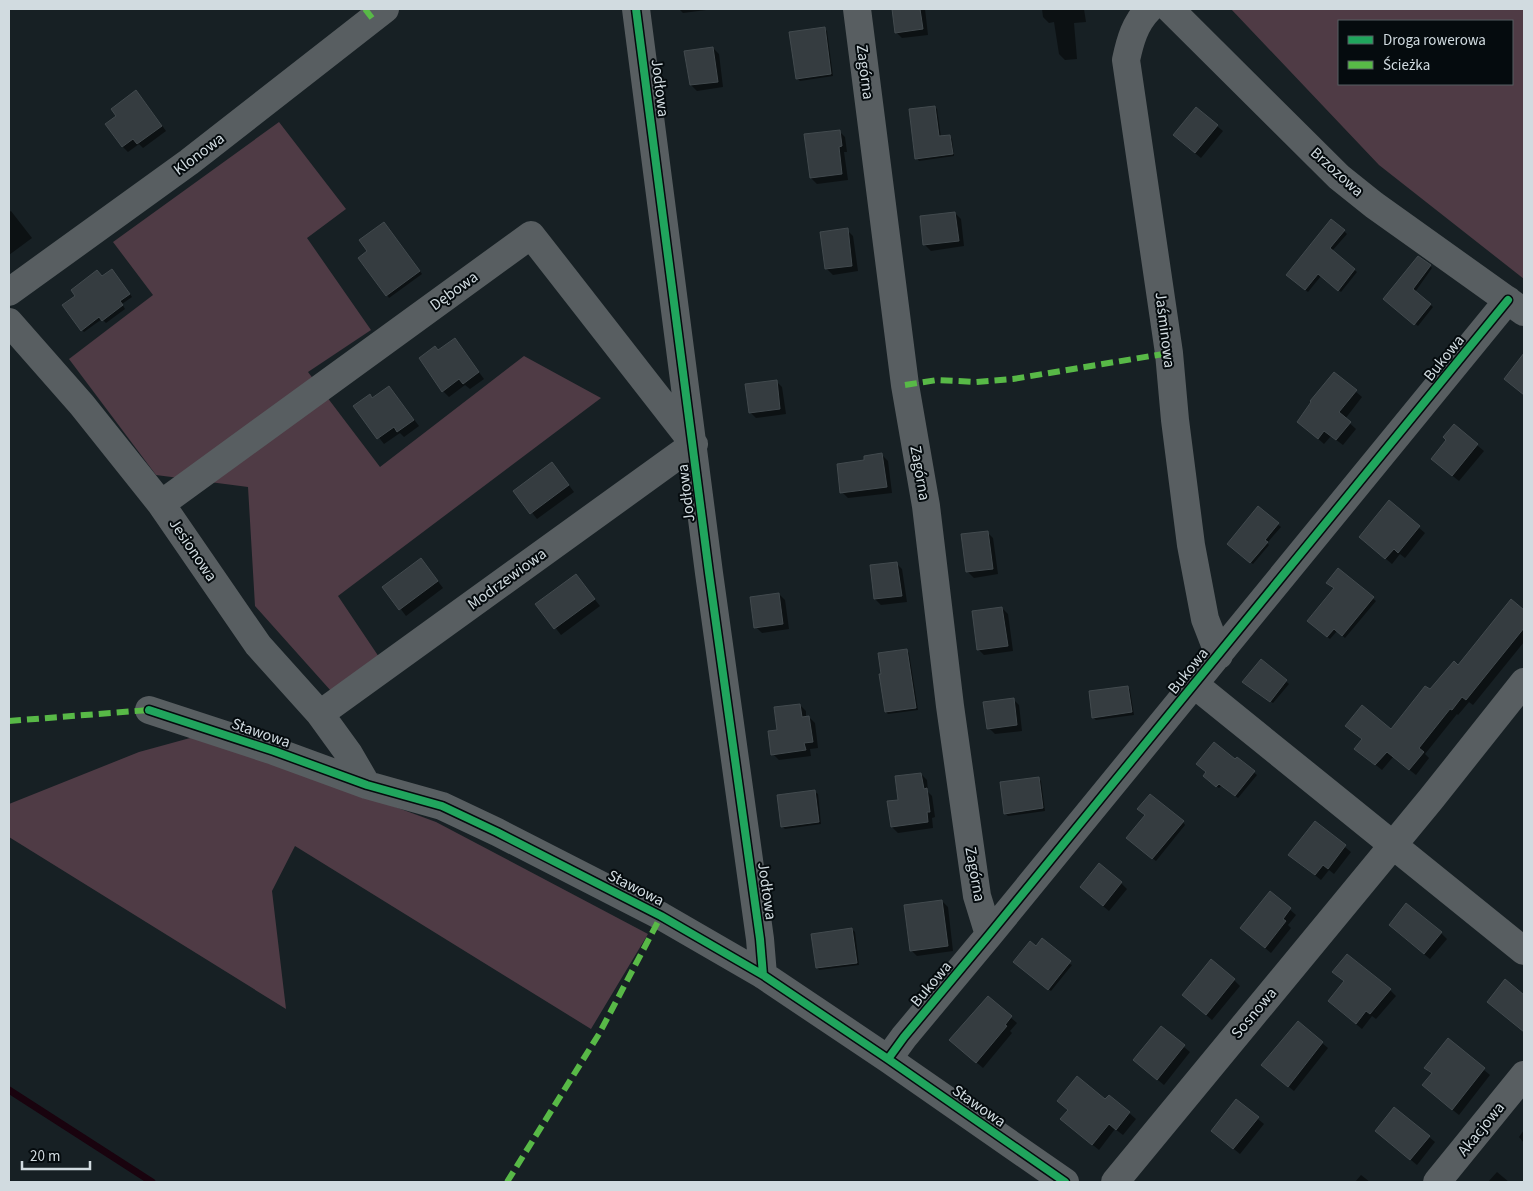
<svg xmlns="http://www.w3.org/2000/svg" width="1533" height="1191" viewBox="0 0 1533 1191" font-family="'Source Sans 3',sans-serif">
	<style>
		.green { fill: #4f3b45; fill-rule: evenodd }
		.shadow { fill: #0007 }
		.lines { fill: none; stroke-linecap: round; stroke-linejoin: round }
		.stream { stroke: #19030e; stroke-width: 7 }
		.building { fill: #353c40; stroke: #424a4e }
		.minor { stroke: #585e61; stroke-width: 28 }
		.quiet { stroke: #58b947; stroke-width: 6; stroke-dasharray: 12 6; stroke-linecap: butt }
		.cycleway-casing { stroke: #050b0e; stroke-width: 11 }
		.cycleway { stroke: #20a55d; stroke-width: 8 }
		.labels { text-anchor: middle; dominant-baseline: central; stroke-width: 4; stroke-linejoin: round; paint-order: stroke }
		.street-label { font-size: 16px; fill: #d1dbe0; stroke: #050b0e }
	</style>
	<rect width="100%" height="100%" fill="#172024"/>
	<path class="green" d="M1231,9H1524V279L1379,165ZM1339,21H1512V84H1339Z
		M279,122L346,209L307,238L371,330L308,372L380,467L524,356L601,398L338,596L379,657L331,691L255,606L248,487L156,475L69,359L153,295L113,242Z
		M201,735L436,822L648,934L591,1029L295,846L272,891L286,1009L9,837V804L139,752Z"/>
	<path class="shadow" d="M679,9H714L683,13Z
		M893,9H925L928,35L902,38L896,32Z
		M1042,9H1084L1086,22L1074,23L1077,59L1065,60L1059,54L1054,22L1049,23L1043,17Z
		M824,28L827,31L833,76L800,81L797,78Z
		M713,48L719,54L723,87L697,91L691,85Z
		M141,97L166,131L143,148L139,144L128,152L123,147Z
		M935,107L937,109L941,137L949,136L952,139L954,156L919,161L917,158Z
		M1196,109L1223,131L1201,158L1180,141Z
		M839,131L845,137L847,152H844L848,180L817,184L811,178Z
		M11,211L32,238L9,255V212Z
		M955,213L961,219L964,246L931,251L925,245Z
		M386,226L422,274L389,298L387,295L369,252Z
		M847,230L853,236L858,271L833,275L827,269Z
		M1344,231L1347,234L1332,251L1357,272L1341,292L1321,276L1308,292L1290,277Z
		M1430,266L1432,268L1415,292L1433,307L1418,326L1387,301Z
		M114,273L132,297L122,304L125,309L106,323L102,319L84,332L82,330L77,296L102,277Z
		M454,339L484,379L470,389L465,385L449,397L443,391L438,351Z
		M1334,373L1362,397L1345,419L1356,429L1343,445L1331,436L1324,444L1305,427Z
		M776,381L782,387L786,414L756,418L750,412Z
		M389,387L419,426L404,437L400,433L384,444L355,407L373,399Z
		M1454,426L1484,451L1459,481L1439,465Z
		M882,455L888,461L892,493L848,498L842,492L866,461Z
		M552,463L574,492L537,519L515,491Z
		M1389,502L1425,533L1405,558L1400,554L1392,564L1360,537Z
		M1258,508L1281,527L1267,543L1269,545L1253,564L1231,546Z
		M987,532L993,538L998,574L974,578L968,572Z
		M421,559L443,588L406,616L384,587Z
		M896,563L902,569L907,602L881,605L875,599Z
		M1338,570L1376,601L1345,638L1337,631L1330,639L1311,624L1335,589Z
		M576,576L600,606L561,635L537,604Z
		M779,594L785,600L789,629L762,633L756,627Z
		M1512,601L1524,612V642L1473,705L1469,702L1458,715L1457,714L1425,754L1429,758L1416,775L1393,757L1382,770L1356,749L1363,740L1353,732L1391,730L1430,691L1458,667Z
		M1002,608L1008,614L1013,651L984,655L978,649Z
		M906,650L909,653L918,710L888,714L886,712Z
		M1261,661L1289,684L1273,703L1247,684Z
		M1128,687L1130,690L1134,715L1096,720L1093,717Z
		M1013,699L1019,705L1022,731L995,734L989,728Z
		M800,705L806,711V717H809L815,723L818,748L810,749L811,756L779,760L773,754L778,731Z
		M1237,759L1257,775L1238,798L1222,785L1219,788L1207,778Z
		M921,774L927,780L928,792L932,796L935,817L932,818L933,828L898,833L892,827L900,801Z
		M1038,778L1041,781L1045,811L1008,816L1005,813Z
		M815,792L818,794L821,824L785,829L782,826Z
		M1183,822L1185,825L1156,861L1130,840Z
		M1315,823L1351,852L1334,874L1329,870L1321,880L1290,855Z
		M1121,883L1127,889L1109,911L1087,893Z
		M1271,893L1296,915L1288,925L1291,928L1271,953L1248,934Z
		M942,901L948,907L953,951L917,956L911,950Z
		M852,929L855,932L859,965L819,970L817,967Z
		M1396,931L1441,933L1447,939L1430,959Z
		M1036,947L1072,965L1051,991L1018,964Z
		M1334,972L1390,990L1396,996L1376,1019L1372,1016L1362,1029L1335,1007L1345,982Z
		M1234,980L1240,986L1212,1020L1183,995Z
		M988,998L1017,1023L1010,1031L1012,1033L983,1068L957,1046Z
		M1161,1028L1190,1052L1164,1085L1141,1066Z
		M1448,1040L1490,1075L1459,1115L1429,1091L1432,1074L1426,1068Z
		M1322,1043L1328,1048L1294,1091L1268,1070Z
		M1109,1096L1136,1119L1123,1135L1115,1129L1099,1150L1068,1125L1105,1101Z
		M1236,1101L1264,1124L1240,1154L1218,1136Z
		M1524,1130V1143L1519,1137Z
		M1376,1131L1429,1137L1435,1142L1417,1165Z
		M1497,1172L1509,1182H1488Z
		M1361,1175L1370,1182H1355Z"/>
	<g class="lines">
		<path class="stream" d="M9,1090L152,1182"/>
	</g>
	<path class="building" d="M892,9H920L923,29L895,33Z
		M825,27L831,74L796,79L789,32Z
		M713,47L718,82L690,85L684,51Z
		M136,90L162,126L137,144L133,139L122,147L105,124L116,116L111,109Z
		M935,106L939,136L950,135L953,154L915,159L909,109Z
		M1196,107L1218,125L1195,153L1173,135Z
		M840,130L842,146L839,147L842,174L810,178L804,134Z
		M955,212L959,241L923,245L920,216Z
		M1331,219L1345,230L1330,248L1355,269L1338,291L1318,274L1305,290L1286,275Z
		M384,222L420,271L386,296L358,258L367,251L359,240Z
		M848,228L852,266L825,269L820,232Z
		M1418,256L1431,265L1413,289L1431,304L1414,325L1383,299Z
		M112,269L130,294L120,301L123,305L102,321L99,317L81,331L62,305L75,296L71,290L97,270L102,276Z
		M455,338L479,372L463,384L459,379L442,392L419,358L435,346L438,350Z
		M1524,353V395L1504,379Z
		M1334,372L1357,390L1339,412L1351,422L1336,440L1324,431L1318,439L1297,422L1311,402L1310,401Z
		M777,380L780,409L749,413L745,384Z
		M389,386L414,420L397,432L394,427L377,439L353,406L370,394L372,398Z
		M1454,424L1478,444L1452,476L1431,459L1446,440L1443,437Z
		M882,453L887,487L840,493L837,464L864,460V456Z
		M552,462L569,485L530,514L513,491Z
		M1389,500L1420,526L1398,553L1394,549L1385,559L1359,537Z
		M1258,506L1279,523L1265,540L1268,542L1250,563L1227,544Z
		M988,531L993,569L966,572L961,534Z
		M421,558L438,581L399,610L382,587Z
		M897,562L902,596L874,599L870,565Z
		M1338,568L1374,597L1342,636L1334,629L1327,637L1307,621L1334,588L1326,583Z
		M576,574L595,599L554,629L535,604Z
		M779,593L783,624L754,628L750,597Z
		M1511,599L1524,610V628L1466,700L1462,697L1452,710L1450,709L1419,748L1424,752L1409,770L1387,752L1375,765L1354,749L1362,739L1345,726L1362,705L1391,729L1425,686L1430,689L1454,661L1458,665Z
		M1002,607L1008,646L977,650L972,611Z
		M907,649L916,708L885,712L879,674H881L878,653Z
		M1261,659L1287,680L1270,702L1242,682Z
		M1128,686L1132,712L1092,718L1089,691Z
		M1014,698L1017,725L987,729L983,702Z
		M800,704L802,717L809,716L813,742L804,743L806,750L771,755L768,731L777,730L774,707Z
		M1214,742L1235,759L1237,757L1255,771L1235,796L1219,784L1216,787L1203,776L1206,772L1196,764Z
		M921,773L924,789L927,788L930,812H927L928,822L891,827L887,801L898,800L895,776Z
		M1039,777L1043,808L1004,814L1000,782Z
		M815,790L819,822L781,827L777,795Z
		M1150,794L1184,821L1152,859L1126,838L1145,815L1137,809Z
		M1315,821L1346,845L1328,869L1323,865L1315,875L1288,855Z
		M1099,863L1122,882L1103,906L1080,887Z
		M1270,891L1291,908L1283,919L1286,921L1265,948L1240,928Z
		M942,900L948,946L910,951L904,905Z
		M1406,903L1442,932L1424,954L1389,925Z
		M852,928L857,963L816,968L811,934Z
		M1042,938L1071,961L1048,990L1013,962L1030,941L1036,946Z
		M1347,954L1391,989L1370,1014L1366,1011L1356,1024L1328,1001L1344,981L1332,972Z
		M1211,959L1235,979L1206,1015L1182,995Z
		M1505,979L1524,995V1032L1487,1002Z
		M988,996L1012,1016L1005,1025L1007,1026L976,1063L949,1040Z
		M1298,1021L1323,1042L1288,1087L1261,1065Z
		M1161,1026L1185,1045L1157,1080L1133,1060Z
		M1448,1038L1485,1068L1452,1110L1422,1085L1432,1073L1424,1068Z
		M1077,1076L1105,1099L1109,1095L1130,1112L1116,1130L1109,1124L1092,1145L1060,1119L1068,1110L1057,1101Z
		M1236,1099L1259,1117L1233,1149L1211,1131Z
		M1394,1107L1430,1136L1410,1160L1375,1131Z"/>
	<g class="lines">
		<path class="minor" d="M636,9L709,573L760,939L763,975
			M857,9L905,385L926,506L950,706L977,896L989,935
			M1149,9C1135,23 1130,41 1126,60L1169,353L1175,420L1191,545L1205,619L1219,655
			M1170,9L1339,177L1374,205L1524,312
			M9,292L189,162L385,9
			M9,322L82,405L161,504L258,645L320,714L349,754L367,785
			M161,504L531,235L694,444L320,714
			M1195,685L1524,951
			M149,710L274,751L367,785L442,806L497,832L661,916L763,975L888,1059L1065,1182
			M888,1059L904,1037L989,935L1508,300
			M1115,1182L1431,799L1524,682
			M1437,1182L1524,1075"/>
		<path class="quiet" d="M365,9L372,18
			M905,385L937,380L976,382L1013,379L1169,353
			M9,721L149,710
			M507,1182L599,1034L661,916"/>
		<defs>
			<path id="cycleway" d="M636,9L709,573L760,939L763,975
				M149,710L274,751L367,785L442,806L497,832L661,916L763,975L888,1059L1065,1182
				M888,1059L904,1037L989,935L1508,300"/>
		</defs>
		<use href="#cycleway" class="cycleway-casing"/>
		<use href="#cycleway" class="cycleway"/>
	</g>
	<g class="labels">
		<g class="street-label">
			<text transform="translate(865 72) rotate(83)">Zagórna</text>
			<text transform="translate(660 88) rotate(83)">Jodłowa</text>
			<text transform="translate(199 154) rotate(-37)">Klonowa</text>
			<text transform="translate(1337 172) rotate(42)">Brzozowa</text>
			<text transform="translate(454 291) rotate(-36)">Dębowa</text>
			<text transform="translate(1165 330) rotate(83)">Jaśminowa</text>
			<text transform="translate(1444 358) rotate(-51)">Bukowa</text>
			<text transform="translate(920 473) rotate(80)">Zagórna</text>
			<text transform="translate(686 493) rotate(-97)">Jodłowa</text>
			<text transform="translate(193 550) rotate(56)">Jesionowa</text>
			<text transform="translate(507 579) rotate(-36)">Modrzewiowa</text>
			<text transform="translate(1188 671) rotate(-51)">Bukowa</text>
			<text transform="translate(261 733) rotate(19)">Stawowa</text>
			<text transform="translate(975 874) rotate(80)">Zagórna</text>
			<text transform="translate(636 888) rotate(27)">Stawowa</text>
			<text transform="translate(767 891) rotate(82)">Jodłowa</text>
			<text transform="translate(931 984) rotate(-50)">Bukowa</text>
			<text transform="translate(1254 1013) rotate(-50)">Sosnowa</text>
			<text transform="translate(979 1106) rotate(35)">Stawowa</text>
			<text transform="translate(1481 1129) rotate(-51)">Akacjowa</text>
		</g>
	</g>
	<rect width="1533" height="1191" fill="none" stroke="#d1dbe0" stroke-width="20"/>
	<rect x="1338" y="20" width="175" height="65" fill="#050b0e" stroke="#575e62"/>
	<rect x="1348" y="36" width="25" height="8" fill="#20a55d" stroke="#575e62"/>
	<text x="1383" y="45" font-size="15" fill="#d1dbe0">Droga rowerowa</text>
	<rect x="1348" y="61" width="25" height="8" fill="#58b947" stroke="#575e62"/>
	<text x="1383" y="70" font-size="15" fill="#d1dbe0">Ścieżka</text>
	<path d="M22 1161v8h68v-8" fill="none" stroke="#d1dbe0" stroke-width="2.5"/>
	<text x="30" y="1161" font-size="15" fill="#d1dbe0" stroke="#050b0e" stroke-width="4" paint-order="stroke">20 m</text>
</svg>
